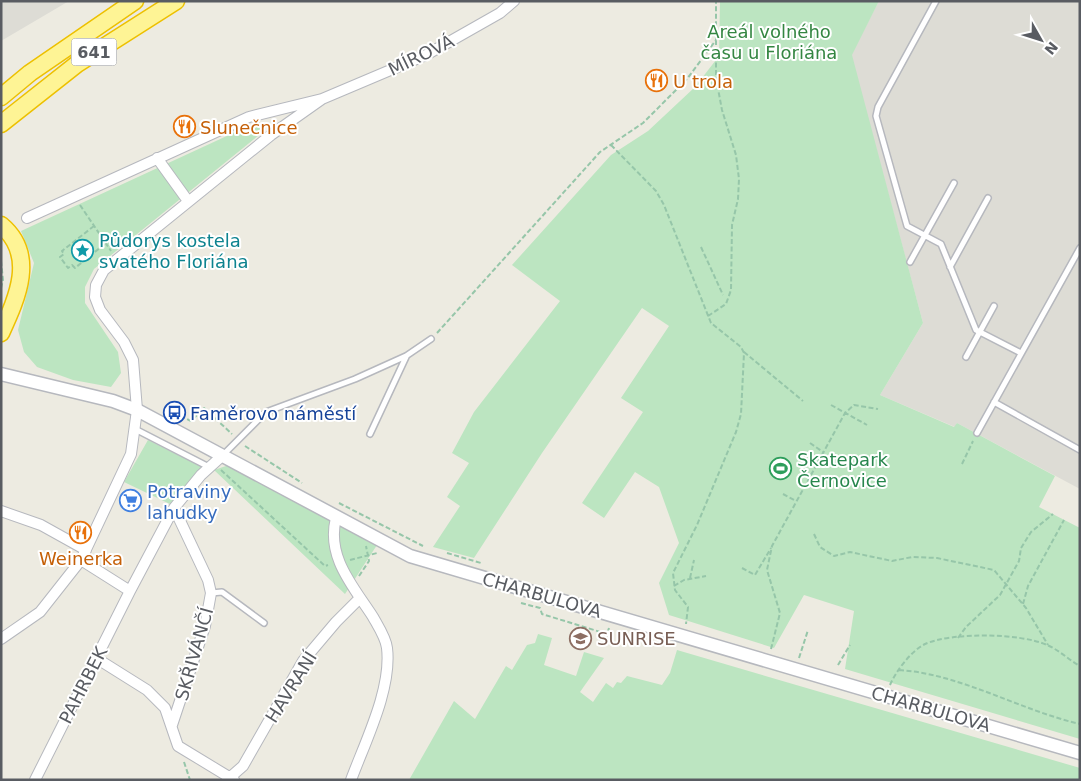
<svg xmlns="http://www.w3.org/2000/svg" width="1081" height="781" viewBox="0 0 1081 781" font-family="'DejaVu Sans',sans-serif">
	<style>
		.industrial { fill: #dddcd5 }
		.green { fill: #bce5c1 }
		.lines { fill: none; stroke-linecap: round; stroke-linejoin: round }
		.service-casing { stroke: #b6b8be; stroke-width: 8 }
		.minor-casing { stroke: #b6b8be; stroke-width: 12 }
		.tertiary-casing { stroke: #b6b8be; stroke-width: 15 }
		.trunk-casing { stroke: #edc000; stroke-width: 19 }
		.path { stroke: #96c6a9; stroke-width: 2; stroke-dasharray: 5 2.5; stroke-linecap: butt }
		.service { stroke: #fff; stroke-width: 5 }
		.minor { stroke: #fff; stroke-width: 10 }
		.tertiary { stroke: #fff; stroke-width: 12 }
		.trunk { stroke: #fef495; stroke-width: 16 }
		.labels { text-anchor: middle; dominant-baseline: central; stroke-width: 4; stroke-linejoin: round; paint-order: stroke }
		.shield { fill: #fff; stroke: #8b8d91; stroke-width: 1 }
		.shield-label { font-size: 16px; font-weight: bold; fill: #595c62 }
		.park-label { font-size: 18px; fill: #348642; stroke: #fff }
		.street-label { font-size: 18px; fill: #595c62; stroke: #fff }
		.food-label { font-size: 18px; fill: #c56008; stroke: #fff; text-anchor: start }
		.culture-label { font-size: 18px; fill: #0d838f; stroke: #fff; text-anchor: start }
		.transit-label { font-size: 18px; fill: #164399; stroke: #fff; text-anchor: start }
		.leisure-label { font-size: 18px; fill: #27864d; stroke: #fff; text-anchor: start }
		.shop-label { font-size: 18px; fill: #366cbe; stroke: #fff; text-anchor: start }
		.education-label { font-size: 18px; fill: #785e54; stroke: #fff; text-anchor: start }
	</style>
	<rect width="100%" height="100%" fill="#edebe1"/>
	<path class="industrial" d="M1,1H69L1,41Z
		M879,1H1080V489L957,423L955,427L880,395L923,323L851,55Z"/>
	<path class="green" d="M720,1H879L852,55L923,323L880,395L954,427L957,423L1055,476L1039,507L1080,528V739L845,669L854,611L804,595L774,648L669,615L659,583L679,543L659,487L635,472L604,518L582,503L643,412L621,398L669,326L642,308L542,453L474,558L433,547L460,506L447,497L469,463L452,453L474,412L560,301L512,265L611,155L648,131L695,87L719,56Z
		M259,121L264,131L94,269L85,287V303L118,352L121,373L111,387L73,380L37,367L24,352L18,330L34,263L21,231Z
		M148,440L204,468L172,505L124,482Z
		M229,465L377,545L345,594L214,470Z
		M538,634L552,638L544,665L576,676L584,652L604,658L580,692L593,702L606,683L613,688L617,682L621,683L627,676L662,685L670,673L677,650L1080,768V780H409L454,701L475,719L506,666L512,670L527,645L535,643Z"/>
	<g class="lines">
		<defs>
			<path id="service" d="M936,1L878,107L876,116L907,226L941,244L976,330L1021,353
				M910,262L954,183
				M950,267L988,198
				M966,357L994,306
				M994,402L1080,450
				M135,429L209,467
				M977,433L1080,248
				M370,434L406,357
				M223,455L266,412L355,379L406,356L431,339
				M211,593L222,592L264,623"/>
			<path id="minor" d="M157,158L188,201
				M27,218L249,117L322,99L426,55L500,13L514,1
				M1,511L41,525L86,550
				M336,518C326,557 353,586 373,617C378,626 386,638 387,648C392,689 365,742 351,780
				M81,560L130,591
				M1,639L40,612L81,560L131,454L137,410L133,360L124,342L100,310L95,297L96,285L104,270L271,135L322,99
				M96,658L147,690L165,708L178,746L234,780
				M172,725L205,626L211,593L208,580L174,508
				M35,780L130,591L174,508L201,475L223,455
				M227,780L243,766L303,661L336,622L360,598"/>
			<path id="tertiary" d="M1,374L113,401L137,410L410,556L1080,753"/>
			<path id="trunk" d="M1,97L30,73L135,1
				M1,124L77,64L176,1
				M1,225C37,255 17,298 1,333"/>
		</defs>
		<use href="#service" class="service-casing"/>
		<use href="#minor" class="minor-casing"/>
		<use href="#tertiary" class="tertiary-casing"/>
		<use href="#trunk" class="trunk-casing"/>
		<path class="path" d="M611,145L656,191L664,205L711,323L741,347L744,353L741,414L736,432L697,525L673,573L675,590L688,607L686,624
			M80,205L111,251
			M94,226L62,251L64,254L60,257L68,268L72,265L75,268L106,243
			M701,247L723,295
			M1,261L3,280L1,288
			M708,316L726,304L731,290L732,225L738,199L739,179L736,155L722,110L716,78V41
			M437,333L600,152L643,123L687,79L716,40V1
			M744,352L803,401
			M831,405L867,425
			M167,409L191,421L204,408L232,434
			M810,443L823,452
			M245,446L302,483
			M962,464L973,441
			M221,470L325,566L328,565
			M783,494L796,501
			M339,503L423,546
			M814,534L820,547L834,556L850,552L892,561L912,557L937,558L994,570L1026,608L1048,645
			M447,553L481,563
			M350,560L377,553
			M742,568L755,575L771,548
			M359,576L369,561L366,546
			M690,578L694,560
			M674,586L684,580L706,576
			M521,603L540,608L542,614L607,634L609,628
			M1023,604L1028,586L1064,520
			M958,638L966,627L1000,595L1019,561L1021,548L1031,532L1053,514
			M771,649L780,613L767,570L772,546L845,413L854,405L878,409
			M799,658L808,630
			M838,665L850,645
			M899,670C961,674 1019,710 1080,724
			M890,685C896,671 911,651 925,644C952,632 1021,633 1047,645C1059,650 1069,660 1080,666
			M184,762L190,780"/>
		<use href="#service" class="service"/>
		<use href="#minor" class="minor"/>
		<use href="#tertiary" class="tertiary"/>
		<use href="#trunk" class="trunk"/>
	</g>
	<defs>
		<symbol id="restaurant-ring" viewBox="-11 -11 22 22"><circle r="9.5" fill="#fff" stroke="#e8710a" stroke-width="1.5"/><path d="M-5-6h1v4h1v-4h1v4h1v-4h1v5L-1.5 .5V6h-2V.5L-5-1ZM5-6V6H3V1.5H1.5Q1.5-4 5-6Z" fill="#e8710a"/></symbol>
		<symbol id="sight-ring" viewBox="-11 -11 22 22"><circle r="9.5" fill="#fff" stroke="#0f9aa8" stroke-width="1.5"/><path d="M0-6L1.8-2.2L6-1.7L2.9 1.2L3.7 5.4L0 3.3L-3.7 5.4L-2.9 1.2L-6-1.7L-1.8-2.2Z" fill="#0f9aa8"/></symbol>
		<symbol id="bus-ring" viewBox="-11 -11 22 22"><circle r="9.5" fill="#fff" stroke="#1a4fb4" stroke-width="1.5"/><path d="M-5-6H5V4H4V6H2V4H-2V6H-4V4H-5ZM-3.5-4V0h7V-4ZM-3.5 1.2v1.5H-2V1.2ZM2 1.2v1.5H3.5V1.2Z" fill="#1a4fb4"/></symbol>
		<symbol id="stadium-ring" viewBox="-11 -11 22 22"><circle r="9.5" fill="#fff" stroke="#2e9e5b" stroke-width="1.5"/><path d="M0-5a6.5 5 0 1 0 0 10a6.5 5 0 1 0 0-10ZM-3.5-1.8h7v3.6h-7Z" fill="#2e9e5b"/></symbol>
		<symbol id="supermarket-ring" viewBox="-11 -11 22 22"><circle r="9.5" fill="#fff" stroke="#3f7fe0" stroke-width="1.5"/><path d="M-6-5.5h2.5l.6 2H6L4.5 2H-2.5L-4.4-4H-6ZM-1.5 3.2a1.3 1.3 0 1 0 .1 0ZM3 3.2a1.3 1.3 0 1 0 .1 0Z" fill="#3f7fe0"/></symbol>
		<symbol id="school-ring" viewBox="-11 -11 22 22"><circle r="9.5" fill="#fff" stroke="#8d6e63" stroke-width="1.5"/><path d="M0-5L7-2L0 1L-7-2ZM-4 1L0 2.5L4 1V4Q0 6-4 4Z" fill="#8d6e63"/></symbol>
	</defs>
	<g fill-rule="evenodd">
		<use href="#restaurant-ring" x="644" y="68" width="25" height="25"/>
		<use href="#restaurant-ring" x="172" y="114" width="25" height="25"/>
		<use href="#sight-ring" x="70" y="238" width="25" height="25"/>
		<use href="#bus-ring" x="162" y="400" width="25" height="25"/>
		<use href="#stadium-ring" x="768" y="456" width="25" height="25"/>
		<use href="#supermarket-ring" x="118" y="488" width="25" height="25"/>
		<use href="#restaurant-ring" x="68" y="520" width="25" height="25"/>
		<use href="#school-ring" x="568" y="626" width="25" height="25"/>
	</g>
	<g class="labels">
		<rect class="shield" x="71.5" y="38.5" width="45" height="27" rx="4"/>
		<g class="shield-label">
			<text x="94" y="52">641</text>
		</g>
		<g class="park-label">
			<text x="769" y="31">Areál volného<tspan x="769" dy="21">času u Floriána</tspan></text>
		</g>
		<g class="street-label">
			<text transform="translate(421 55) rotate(-26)">MÍROVÁ</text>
			<text transform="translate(542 595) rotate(16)">CHARBULOVA</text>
			<text transform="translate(194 654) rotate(-74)">SKŘIVÁNČÍ</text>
			<text transform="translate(83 685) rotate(-63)">PAHRBEK</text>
			<text transform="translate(291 687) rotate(-58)">HAVRANÍ</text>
			<text transform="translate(931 709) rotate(16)">CHARBULOVA</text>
		</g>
		<g class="food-label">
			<text x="673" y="81">U trola</text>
			<text x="200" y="127">Slunečnice</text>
			<text x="81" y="558" text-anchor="middle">Weinerka</text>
		</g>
		<g class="culture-label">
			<text x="99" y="240">Půdorys kostela<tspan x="99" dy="21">svatého Floriána</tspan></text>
		</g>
		<g class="transit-label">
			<text x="190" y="413">Faměrovo náměstí</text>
		</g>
		<g class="leisure-label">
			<text x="797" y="459">Skatepark<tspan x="797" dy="21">Černovice</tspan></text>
		</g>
		<g class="shop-label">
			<text x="147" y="491">Potraviny<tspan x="147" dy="21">lahudky</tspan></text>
		</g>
		<g class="education-label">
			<text x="597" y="638">SUNRISE</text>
		</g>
	</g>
	<rect width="1081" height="781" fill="none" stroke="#595c62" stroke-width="5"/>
	<g transform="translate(1041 40) rotate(129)" stroke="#ffffff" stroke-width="4" paint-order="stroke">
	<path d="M0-4L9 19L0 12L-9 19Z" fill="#595c62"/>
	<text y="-8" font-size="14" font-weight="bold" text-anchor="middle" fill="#595c62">N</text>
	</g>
</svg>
